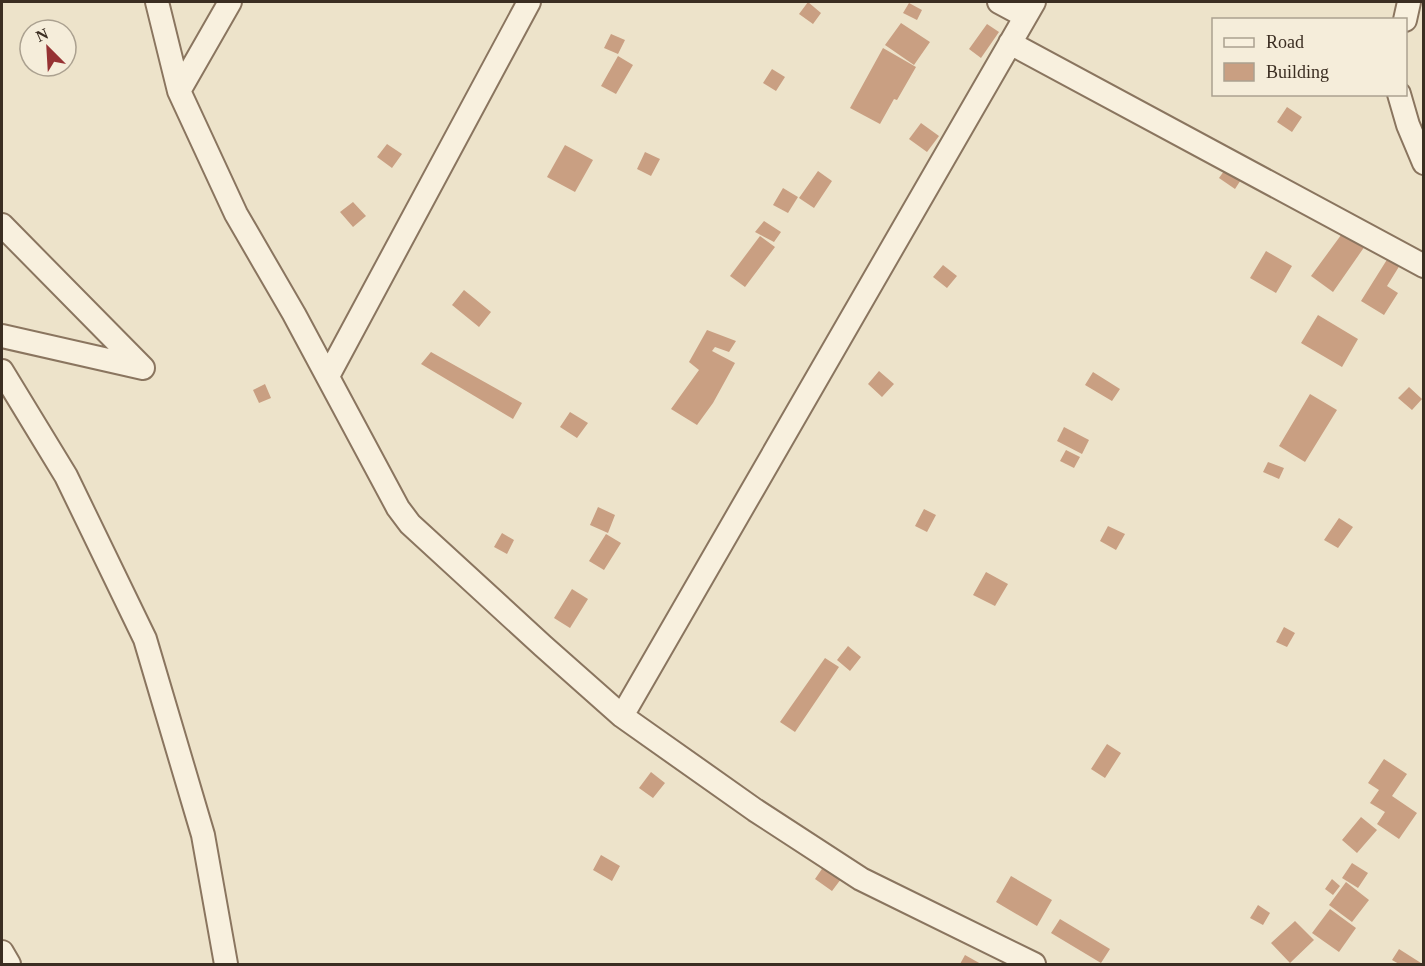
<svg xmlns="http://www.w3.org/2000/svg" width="1425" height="966" viewBox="0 0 1425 966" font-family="Georgia,serif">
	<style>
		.building { fill: #c99f82 }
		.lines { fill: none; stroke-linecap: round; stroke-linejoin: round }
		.street-casing { stroke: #8a755f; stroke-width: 26 }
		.street { stroke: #f8f0de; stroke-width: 22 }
	</style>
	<rect width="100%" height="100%" fill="#ede3ca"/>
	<path class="building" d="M808,2L821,13L813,24L799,14Z
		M909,3L922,10L917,20L903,13Z
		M901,23L930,42L914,65L885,45Z
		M987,24L999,32L981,58L969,49Z
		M611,34L625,40L618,54L604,48Z
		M883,48L916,67L897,100L894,99L880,124L850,108Z
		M618,56L633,65L616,94L601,86Z
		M772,69L785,77L776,91L763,83Z
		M1287,107L1302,117L1292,132L1277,122Z
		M921,123L939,136L927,152L909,139Z
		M387,144L402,154L392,168L377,157Z
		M565,145L593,160L575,192L547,177Z
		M645,152L660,159L651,176L637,169Z
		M1229,164L1244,175L1235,189L1219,178Z
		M818,171L832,181L814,208L799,198Z
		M783,188L798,197L788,213L773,205Z
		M353,202L366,216L353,227L340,212Z
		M764,221L781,232L774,242L755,232Z
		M1344,231L1365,246L1333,292L1311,276Z
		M760,236L775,247L745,287L730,276Z
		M1266,251L1292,266L1276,293L1250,278Z
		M1388,258L1400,265L1387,286L1398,293L1384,315L1361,301Z
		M943,265L957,276L947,288L933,277Z
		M464,290L491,312L479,327L452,305Z
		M1318,315L1358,339L1342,367L1301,343Z
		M707,330L736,341L729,352L715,347L712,351L735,363L713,403L697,425L671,409L699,370L689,362Z
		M431,352L522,403L513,419L421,364Z
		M879,371L894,384L882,397L868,384Z
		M1093,372L1120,389L1112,401L1085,385Z
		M265,384L271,398L259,403L253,390Z
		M1409,387L1422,399L1412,410L1398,398Z
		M1310,394L1337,410L1305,462L1279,446Z
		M570,412L588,423L577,438L560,427Z
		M1064,427L1089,440L1082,454L1057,441Z
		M1066,450L1080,457L1074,468L1060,461Z
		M1268,462L1284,468L1279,479L1263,472Z
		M598,507L615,515L608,533L590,525Z
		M924,509L936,515L927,532L915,526Z
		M1339,518L1353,527L1338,548L1324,540Z
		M1108,526L1125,534L1116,550L1100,541Z
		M502,533L514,540L507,554L494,547Z
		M606,534L621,543L604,570L589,561Z
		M986,572L1008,584L995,606L973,595Z
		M572,589L588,599L570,628L554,618Z
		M1284,627L1295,633L1287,647L1276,642Z
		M848,646L861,657L850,671L837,660Z
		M825,658L839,667L795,732L780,722Z
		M1107,744L1121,753L1105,778L1091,769Z
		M1384,759L1407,774L1392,796L1417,813L1399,839L1377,824L1385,812L1370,803L1379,790L1368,783Z
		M651,772L665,783L653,798L639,788Z
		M1361,817L1377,830L1357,853L1342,840Z
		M601,855L620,866L612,881L593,870Z
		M1352,863L1368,873L1358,888L1342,878Z
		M824,866L841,879L832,891L815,879Z
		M1011,876L1052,900L1037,926L996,902Z
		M1332,879L1340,886L1333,895L1325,889Z
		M1346,882L1369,900L1352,922L1329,905Z
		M1258,905L1270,913L1263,925L1250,918Z
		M1330,909L1356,928L1339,952L1312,933Z
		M1060,919L1110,949L1101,963L1051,933Z
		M1295,921L1314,940L1290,963L1271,943Z
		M1399,949L1421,963L1420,964H1399L1392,960Z
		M965,955L981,964H960Z"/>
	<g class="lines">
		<defs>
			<path id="street" d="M157,2L179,91L236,214L294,314L398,508L410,524L543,646L622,716L755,810L861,879L1034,964
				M999,2L1025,16
				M1405,20L1409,2
				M1010,43L1424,266
				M179,91L230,2
				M1399,94L1408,125L1424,163
				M2,225L143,368L2,336
				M2,371L66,476L145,639L203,835L226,964
				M328,376L529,2
				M622,716L1034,2
				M2,952L9,964"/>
		</defs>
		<use href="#street" class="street-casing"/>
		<use href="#street" class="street"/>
	</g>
	<rect width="1425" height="966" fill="none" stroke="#3b2e22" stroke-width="6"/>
	<rect x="1212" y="18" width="195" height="78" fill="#f5edda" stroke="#aba190" stroke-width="1.5"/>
	<rect x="1224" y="38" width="30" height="9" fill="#f8f0de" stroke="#aba190" stroke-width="1.5"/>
	<text x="1266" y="48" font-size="18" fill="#3b2e22">Road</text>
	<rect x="1224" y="63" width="30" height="18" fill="#c99f82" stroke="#aba190" stroke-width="1.5"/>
	<text x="1266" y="78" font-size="18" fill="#3b2e22">Building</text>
	<g transform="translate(48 48) rotate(336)"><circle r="28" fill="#f5edda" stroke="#aba190" stroke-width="1.5"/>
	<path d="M0-4.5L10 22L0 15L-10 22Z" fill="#963233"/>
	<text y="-9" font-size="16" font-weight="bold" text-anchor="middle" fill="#3b2e22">N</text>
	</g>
</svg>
